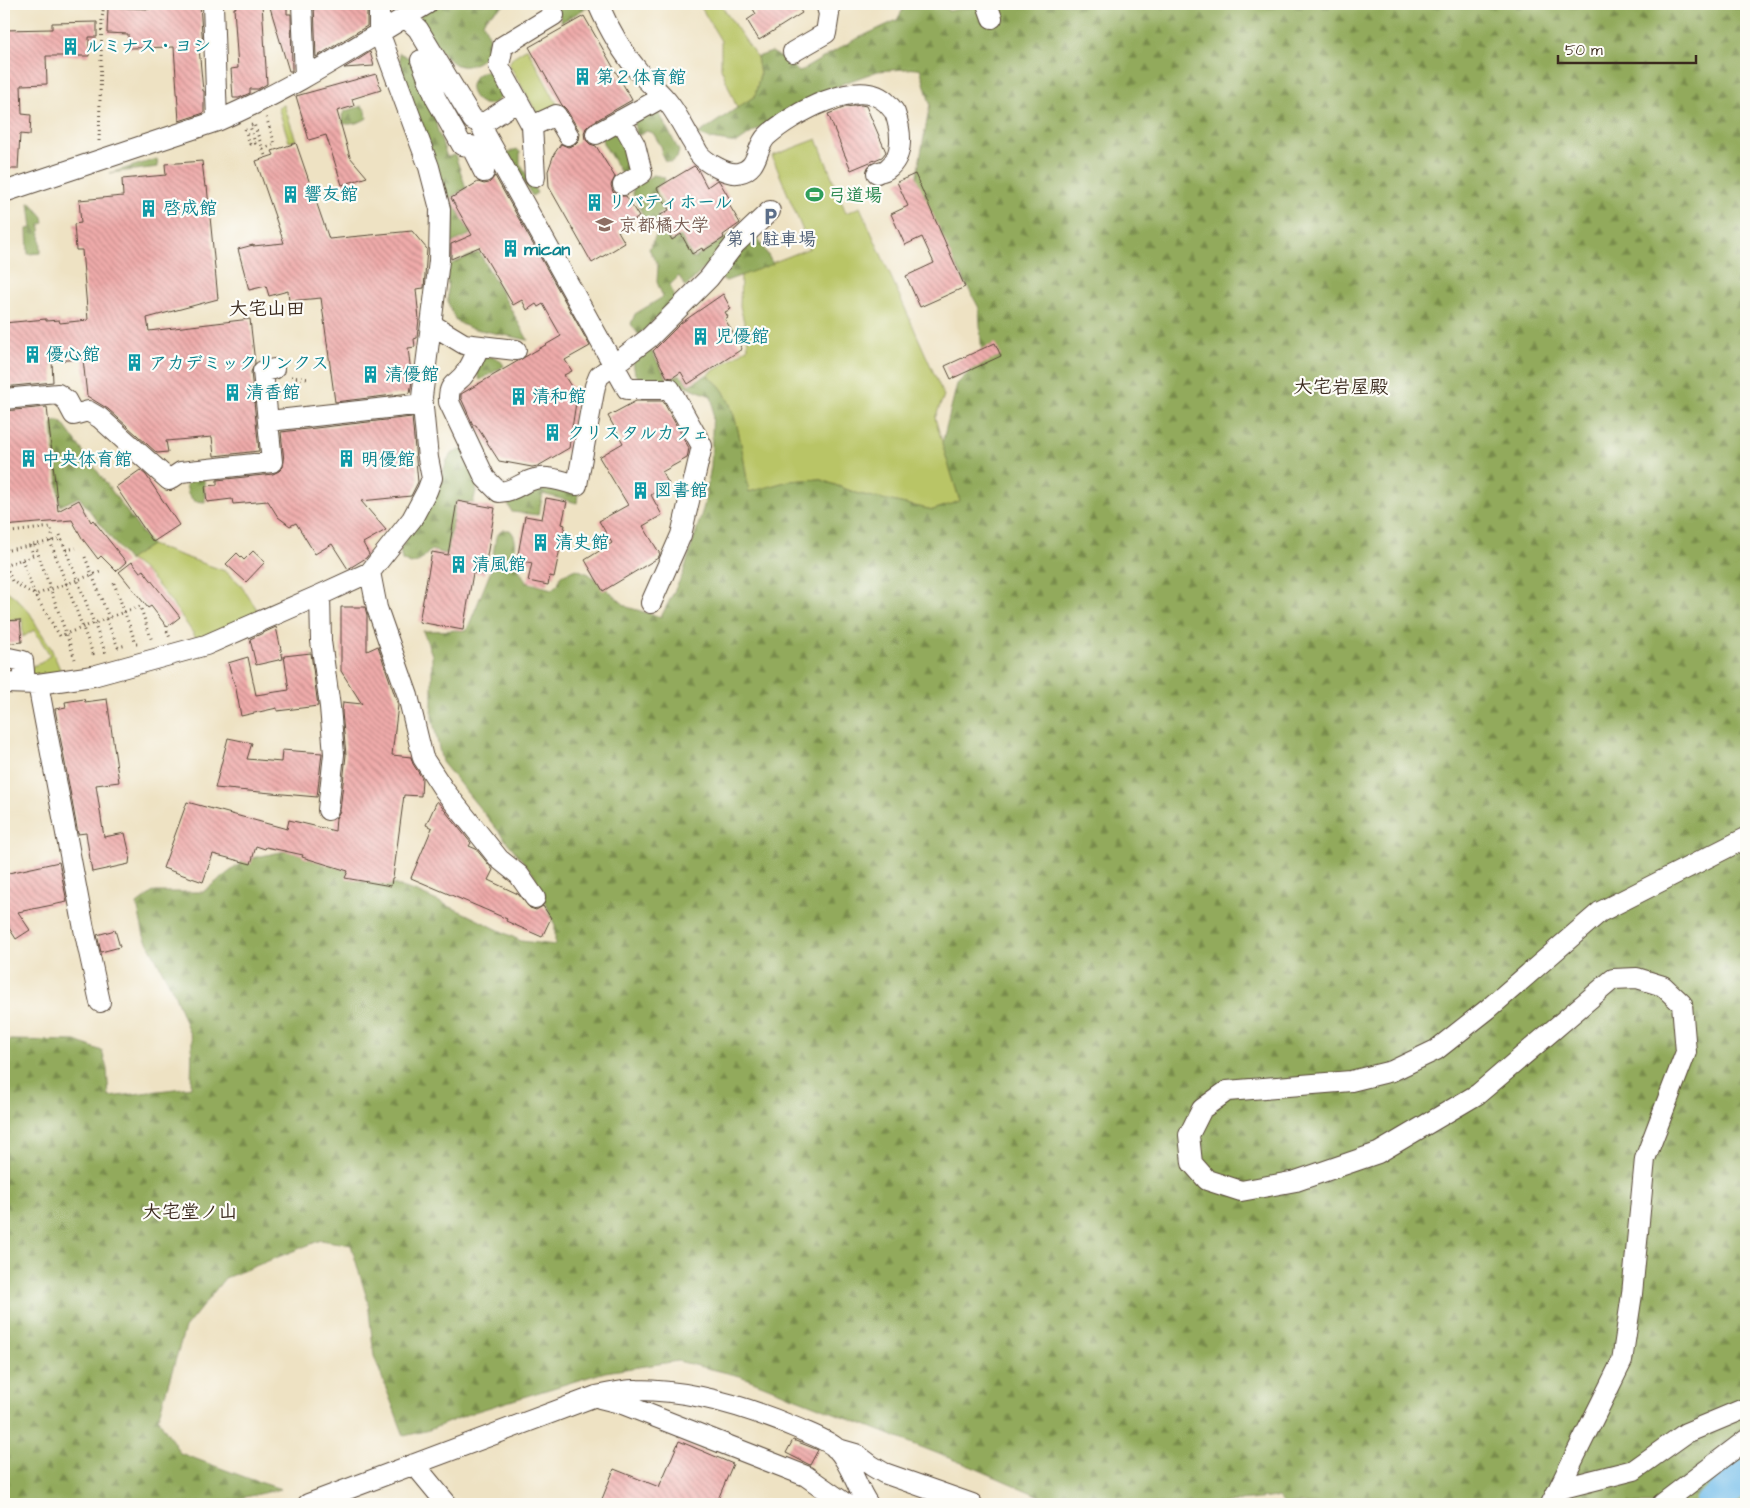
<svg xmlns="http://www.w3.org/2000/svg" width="1750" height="1508" viewBox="0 0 1750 1508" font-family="'Architects Daughter','Klee One',sans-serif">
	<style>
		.green { fill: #b9c566; stroke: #7a7842 }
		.forest { fill: url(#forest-firs); stroke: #666a3c }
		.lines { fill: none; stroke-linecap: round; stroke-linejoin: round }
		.river { stroke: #72bdeb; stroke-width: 32 }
		.building { fill: url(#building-back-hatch) }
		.minor-casing { stroke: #564637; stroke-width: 22 }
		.path { stroke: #564637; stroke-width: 3; stroke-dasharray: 1 4; stroke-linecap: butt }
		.minor { stroke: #fff; stroke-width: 20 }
		.labels { text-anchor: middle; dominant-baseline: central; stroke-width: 4.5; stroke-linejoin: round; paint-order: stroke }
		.culture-label { font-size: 18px; font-weight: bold; fill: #0d838f; stroke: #fdfcf7; text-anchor: start }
		.leisure-label { font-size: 18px; font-weight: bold; fill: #27864d; stroke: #fdfcf7; text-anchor: start }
		.education-label { font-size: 18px; font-weight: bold; fill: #785e54; stroke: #fdfcf7; text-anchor: start }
		.service-label { font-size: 18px; font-weight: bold; fill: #4e5e75; stroke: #fdfcf7 }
		.neighbourhood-label { font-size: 19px; font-weight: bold; fill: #3b2a1e; stroke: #fdfcf7 }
	</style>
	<defs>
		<pattern id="forest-firs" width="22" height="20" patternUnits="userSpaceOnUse" patternTransform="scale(1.25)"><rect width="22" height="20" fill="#92aa5b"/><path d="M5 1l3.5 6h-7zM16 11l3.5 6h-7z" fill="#788b4b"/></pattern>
		<pattern id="building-back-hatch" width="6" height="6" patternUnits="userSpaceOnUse" patternTransform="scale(1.25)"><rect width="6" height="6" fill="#efabaa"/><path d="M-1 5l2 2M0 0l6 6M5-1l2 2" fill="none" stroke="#c38b8a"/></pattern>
	</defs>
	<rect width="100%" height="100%" fill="#fdfcf7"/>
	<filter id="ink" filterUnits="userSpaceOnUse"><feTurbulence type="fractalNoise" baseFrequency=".02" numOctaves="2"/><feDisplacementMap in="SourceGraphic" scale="10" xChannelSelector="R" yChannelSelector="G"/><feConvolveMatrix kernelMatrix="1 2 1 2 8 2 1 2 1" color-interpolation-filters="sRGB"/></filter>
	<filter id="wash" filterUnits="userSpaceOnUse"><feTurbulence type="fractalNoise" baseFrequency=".0096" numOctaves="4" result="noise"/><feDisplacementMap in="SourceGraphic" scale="20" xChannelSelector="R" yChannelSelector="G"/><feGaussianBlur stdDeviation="1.12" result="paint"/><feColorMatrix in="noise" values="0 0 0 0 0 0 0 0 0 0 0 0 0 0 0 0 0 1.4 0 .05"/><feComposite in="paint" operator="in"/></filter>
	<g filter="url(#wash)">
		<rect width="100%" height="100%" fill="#eee2c3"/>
		<path class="green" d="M699,4H720L757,57L760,74L755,96L737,108L721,68V41Z
			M527,48L557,104L538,115L509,64L513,57Z
			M284,105L296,140L289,142L278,107Z
			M817,139L846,213L860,207L944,396L935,418L960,502L933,510L859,494L819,479L789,481L749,492C743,459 740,421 724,392C720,385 713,380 707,375L748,348L747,334L740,306L741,275L810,248L772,156Z
			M151,545L225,571L239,583L259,612L197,639C184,620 148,565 128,560Z
			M4,589L15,597L30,613L37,626L51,648L62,674H31L32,666L41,663L50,655L34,630L23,637L22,619L4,620V616L9,614L7,591H4Z"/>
		<path class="forest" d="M437,4H506L486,17L483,23C485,28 490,36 491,41C492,57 469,72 455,64C441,56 429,31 420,18L422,12Z
			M555,4H590L591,5L562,22Z
			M906,4H945L948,11L986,4H1746V1504H1284L1278,1497L1240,1501L1225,1504H1058L972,1467L740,1376L678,1361L605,1372L474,1412L429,1430L404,1436L374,1356L368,1302L351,1245L321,1240L225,1278L185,1328L158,1418L180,1453L250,1479L281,1489L224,1502L221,1504H4V1045L10,1040L76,1041L102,1051L107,1069L109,1097L191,1087L192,1040L174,993L144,936L137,904L153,892H203L246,859L301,848L351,870L417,892L464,913L521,941L555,945V926L535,876L442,762L432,717V655L423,631L467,630L490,573L496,537L502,530H510C520,541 512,549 515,560C517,568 523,575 526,582L552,589L558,584L561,575L576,569L589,574L627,607L661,617L683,574L704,506L711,466L713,404L711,396L673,381L643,382L635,374L633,362L649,347L668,380L680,375L689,385L707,375C713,380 720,385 724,392C740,421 743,459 749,492L789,481L819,479L859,494L933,510L960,501L942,444L957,384L982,359L979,308L958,269L937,239L916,181L930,104L920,68L878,71L844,83L753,132L737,143L710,139L698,134L755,96L760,74L757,57L772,52L791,64L799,72L850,42L897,20Z
			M399,53L414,60L431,99L437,128L447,157L455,155L466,188L450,198L471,234L449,244L401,68Z
			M485,71H490L503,93C489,124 450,84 485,71Z
			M362,106L366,111L367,118C362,122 349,126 343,123L342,115L345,111Z
			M651,109L659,113L679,151L677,158L671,162L665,161L661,153L662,148L653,133L646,131L640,135L636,134L633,118Z
			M618,129L636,169L625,175L621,173L603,143L602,138Z
			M517,149L520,152V164L537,193L532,196L512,161L502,155Z
			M157,159L158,167L110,173Z
			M653,175L664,177L665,181L655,188L665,210L657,215L662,225L650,231L633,194V188Z
			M29,203H31L43,217L44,223L40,224L41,253L28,254L27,229L32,228Z
			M745,225L686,287L679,276L670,285L675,299L639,335L631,324L635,314L663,297L657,282L658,266L649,249L661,226L671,242L681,236L693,259Z
			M756,235L773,264L726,281L720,278L722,263Z
			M479,252L528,340L470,328L456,321L448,303L447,266Z
			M485,357C494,356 500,358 504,366L480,380L476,371L482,359Z
			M55,421H59L63,424L151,545L128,560L79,497L60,506L52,424Z
			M460,450L467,453L479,479L473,503L456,501L447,554L431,550L420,561L411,564L402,560L400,549L436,492L447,460L451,454Z
			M194,479H204L205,502L194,501L188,494L186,484Z
			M534,484L578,493L577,503L543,494L538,515L512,512L508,504L513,495Z"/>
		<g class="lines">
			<path class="river" d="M1711,1504L1746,1476"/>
		</g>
		<g id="blocks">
			<path class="building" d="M151,4H200L203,48H199L203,91H204V113L179,121L174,47L128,48V34L107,33L108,7L150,9Z
				M235,4H262L267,84L258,89H250V93L239,98H233L231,69L238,68L234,8H236Z
				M269,4H287V14H291L292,71H289Z
				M314,4H367V26L316,57Z
				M750,4H796L802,13L759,40L747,20L756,14Z
				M584,16L632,100L590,124L586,128L584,133L585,139L590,144L596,146L615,177L611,185L613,192L618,196H626L639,217L618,231L625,243L592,263L549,187L548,171L554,154L561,144L568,147L574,145L579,140L580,134L578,129L566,109L562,105L529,47Z
				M97,22V37H89V56H46L47,84L21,85L22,114L31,115L30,135L20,134L18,169H4V30L52,29V23Z
				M370,52L374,66L344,68L356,61Z
				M376,74L381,90L352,99L354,106L337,111L350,157L367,177L342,185L326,135L309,140L296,96Z
				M861,105L866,106L886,152L882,157L851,170L828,114L846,107Z
				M296,143L329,239L412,231L427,249L424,288L416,289L419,319L417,338L414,339L415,347L408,348L412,381L410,393L335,402L321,298L289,301L288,291L269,296L266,286L249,290L238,249L253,245V246L284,243L256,161L274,155L272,151Z
				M202,161L205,187L207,186L218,299L147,318L149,331L250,319L255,363L251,372L259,451L214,456L212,437L166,441L168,452L157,453L108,409L87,396L83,359L52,361L53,382L4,387V323L46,319V321L59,320L60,323L88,320L82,250H76L74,224L81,223L79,200L123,196L122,179L166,175L165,164Z
				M694,166L698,170L707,187L717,180L719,181L731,201L728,203L740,223L723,235L724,238L703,251L702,248L692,254L681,234L672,240L659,216L669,210L657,188Z
				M915,174L965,287L920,307L906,276L934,263L922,237L905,245L891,214L908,206L897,182Z
				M495,176L590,346L565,360L572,371L564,375L577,396L569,448L538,466L532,467L499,461L476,425H473L461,398V394L561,336L543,304L538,307L536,304L527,310L522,300L513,305L479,247L451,259V244L472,235L451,198L478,182L484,184L489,183Z
				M723,294L731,309L725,312L728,317L725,319L742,349L688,384L681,372L672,378L667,377L653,351L681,323Z
				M995,343L1001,356L951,379L945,366Z
				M636,401H663L689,448L687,458L662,472L669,484L651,495L662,515L643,526L660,554L658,558L603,591L585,560L612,543L599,521L628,505L599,457L623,443L608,416Z
				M47,407L58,511L79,500L91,522L93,520L126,562L116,571L101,556L98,559L82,538L72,520L4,526V411Z
				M412,417L418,482L411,496L361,501L386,530L363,543L369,554L366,558L348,569L332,544L315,554L296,523L290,526L278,517L268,501L233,504L232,499L207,502L205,486L217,485V480L273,474L279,471L283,467L284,461L281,432Z
				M140,470L146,475L179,525L153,542L116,487Z
				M546,498L567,502L562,524L565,525L554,577L550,576L548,585L528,581L532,563L517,560L525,516L542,519Z
				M457,501L495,508L484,574L473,573L463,630L419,622L432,552L448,555Z
				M253,551L265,562L246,582L226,564L237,553L244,560Z
				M132,562L140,572L143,570L180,617L167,627L151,606L148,608L119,572Z
				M341,607H365L367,615V651L378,646L398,705L392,755L411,757L413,764L422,778L421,796L404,795L393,878H392L391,886L345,878L348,871L302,857L303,855L266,847L265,849L256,846L251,864L213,854L203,882L163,868L187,802L287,829L289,820L335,831L336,818L340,811L346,755L342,712L343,702L362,704L341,671Z
				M20,620L22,642L4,644V621Z
				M276,627L283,659L256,665L250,639Z
				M311,653L318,706L277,711V708L241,716L236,689L228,663L248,657L256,695L289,690L284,656Z
				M84,699L85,702L107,699L119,782L96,785L104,837L125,833L130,855L129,864L92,872L86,833L78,834L55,709L66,707L65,702Z
				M228,738L252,743L247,759L281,762L282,750L322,753L317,797L215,788Z
				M437,801L471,843L469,846L476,849L493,870L488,880L518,894L530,908L536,910L543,906L551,918L542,937L506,921L507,919L477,906L411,878L432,828L426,825Z
				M59,862L67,902L18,912L30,930L16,939L4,920V874Z
				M115,930L120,947L101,952L97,935Z
				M793,1440L818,1450L810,1465L786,1453Z
				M679,1441L733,1464L716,1504H600L614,1469L659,1487Z"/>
		</g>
	</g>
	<g filter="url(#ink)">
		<use href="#blocks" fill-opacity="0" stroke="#564637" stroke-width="1"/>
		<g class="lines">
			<defs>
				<path id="minor" d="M213,4L217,121
					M302,4L305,77
					M598,4C608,27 622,52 639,72C648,83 661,92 670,105C678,116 684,128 691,140C694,144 696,150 699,154C705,162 727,175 738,173C760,169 755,147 767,136C790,115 861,74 888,104C890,107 893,109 895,113C901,130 905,156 887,169C885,171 880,171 877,173
					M987,4L992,18
					M554,15L503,46L499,66L532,126L556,115L568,135
					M405,17L418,29L473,120L484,123L518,101
					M793,52L826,33L829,14L826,4
					M421,60L436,99L462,145L471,146L484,172
					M621,120L635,145L642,173L623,185
					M478,121L627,389H670L702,446L681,535L651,603
					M532,126L535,177
					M596,134L663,97
					M4,192L217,121C291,90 358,45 427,4
					M431,324L464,344L516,350
					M479,347C475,355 472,365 466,372C457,386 448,381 449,402L485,478L499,492C513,492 522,482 535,479C548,475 564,482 577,485L595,386L599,376L649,338L709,278L735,244L770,211
					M4,399L58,394L66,400L74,415L88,411L100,418L169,480L181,472L272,462L263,371L274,369
					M269,421L423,404
					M370,572L377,608L408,696L423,758L444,790L499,859L519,875L535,898
					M320,595L321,641L330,707L334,754L328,810
					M4,657L23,661L25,683
					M4,683L38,684L93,676L206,645L320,595L370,572L412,519L427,491L432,478L428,458L422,397L439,261L440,209L429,167L379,32V4
					M38,684L84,929L100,1002
					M600,1398L620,1403L806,1476L846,1504
					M835,1448L856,1454L872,1466L884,1473L972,1504
					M414,1464L447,1504
					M1559,1489L1634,1470L1686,1433L1746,1408
					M308,1504L596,1396C609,1394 624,1389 637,1390C693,1390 748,1407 799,1429C810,1434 827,1440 836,1448C851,1463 856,1487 868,1504
					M1551,1504L1622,1361L1632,1294L1645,1159L1686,1052L1682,1004L1663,986L1637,978L1613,979L1478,1094L1378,1153L1296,1181L1241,1191L1207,1180L1192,1163L1189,1135L1202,1109L1227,1091L1351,1081L1392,1071L1436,1050L1488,1009L1600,912L1746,838
					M1662,1504L1746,1440"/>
			</defs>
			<use href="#minor" class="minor-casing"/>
			<path class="path" d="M245,129L250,144L255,143L250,126L254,124L266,158
				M99,141L102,19L104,4
				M263,149L275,144L266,117
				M291,377L310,379
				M4,533L51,527L53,541
				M60,535L106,654
				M50,541L93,654L91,655
				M35,545L75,659
				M66,550L76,548
				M4,551L62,539
				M85,557L109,618
				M22,560L35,595L100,572
				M4,566L33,555L30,545
				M6,566L12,581L35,595L60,636L140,606L152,641
				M114,583L136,644H138
				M106,619L118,647L127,645
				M167,631L170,638"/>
			<use href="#minor" class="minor"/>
		</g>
	</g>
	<defs>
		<symbol id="building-bare" viewBox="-9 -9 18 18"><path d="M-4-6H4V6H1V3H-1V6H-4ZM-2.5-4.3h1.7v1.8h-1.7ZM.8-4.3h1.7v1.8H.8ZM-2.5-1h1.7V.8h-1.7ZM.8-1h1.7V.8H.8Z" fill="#0f9aa8" stroke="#fdfcf7" stroke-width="2.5" paint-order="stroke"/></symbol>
		<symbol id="stadium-bare" viewBox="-9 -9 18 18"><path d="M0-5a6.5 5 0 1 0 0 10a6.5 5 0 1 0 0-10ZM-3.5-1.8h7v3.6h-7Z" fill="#2e9e5b" stroke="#fdfcf7" stroke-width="2.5" paint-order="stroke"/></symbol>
		<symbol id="parking-bare" viewBox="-9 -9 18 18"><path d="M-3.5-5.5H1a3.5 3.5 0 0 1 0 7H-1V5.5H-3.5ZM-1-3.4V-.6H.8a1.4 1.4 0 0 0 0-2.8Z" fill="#5c6f8a" stroke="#fdfcf7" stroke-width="2.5" paint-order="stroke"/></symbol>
		<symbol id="university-bare" viewBox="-9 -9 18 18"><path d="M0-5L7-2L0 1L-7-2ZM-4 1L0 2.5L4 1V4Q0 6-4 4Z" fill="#8d6e63" stroke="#fdfcf7" stroke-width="2.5" paint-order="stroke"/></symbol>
	</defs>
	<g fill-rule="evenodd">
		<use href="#building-bare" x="58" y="34" width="25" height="25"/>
		<use href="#building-bare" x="570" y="64" width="25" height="25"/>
		<use href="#building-bare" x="278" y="182" width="25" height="25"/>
		<use href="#stadium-bare" x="802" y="182" width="25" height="25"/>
		<use href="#building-bare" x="582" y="190" width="25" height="25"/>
		<use href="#building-bare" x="136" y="196" width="25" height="25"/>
		<use href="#parking-bare" x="758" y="204" width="25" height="25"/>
		<use href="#university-bare" x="592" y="212" width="25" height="25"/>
		<use href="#building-bare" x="498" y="236" width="25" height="25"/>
		<use href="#building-bare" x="688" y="324" width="25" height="25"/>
		<use href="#building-bare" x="20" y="342" width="25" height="25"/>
		<use href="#building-bare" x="122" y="350" width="25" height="25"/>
		<use href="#building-bare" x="358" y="362" width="25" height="25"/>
		<use href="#building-bare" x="220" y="380" width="25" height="25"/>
		<use href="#building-bare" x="506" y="384" width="25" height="25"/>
		<use href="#building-bare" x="540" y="420" width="25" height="25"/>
		<use href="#building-bare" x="16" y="446" width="25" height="25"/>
		<use href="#building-bare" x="334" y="446" width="25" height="25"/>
		<use href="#building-bare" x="628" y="478" width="25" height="25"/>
		<use href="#building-bare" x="528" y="530" width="25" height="25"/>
		<use href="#building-bare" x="446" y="552" width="25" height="25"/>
	</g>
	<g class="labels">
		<g class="culture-label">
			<text x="85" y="46">ルミナス・ヨシ</text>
			<text x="596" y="77">第２体育館</text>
			<text x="304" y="194">響友館</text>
			<text x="608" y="202">リバティホール</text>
			<text x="163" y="208">啓成館</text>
			<text x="524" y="249">mican</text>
			<text x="715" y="336">児優館</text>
			<text x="46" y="354">優心館</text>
			<text x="149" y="363">アカデミックリンクス</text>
			<text x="385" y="374">清優館</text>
			<text x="246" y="392">清香館</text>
			<text x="532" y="396">清和館</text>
			<text x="567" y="433">クリスタルカフェ</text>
			<text x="42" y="459">中央体育館</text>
			<text x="361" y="459">明優館</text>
			<text x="654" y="490">図書館</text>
			<text x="555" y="542">清史館</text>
			<text x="472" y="564">清風館</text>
		</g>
		<g class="leisure-label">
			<text x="828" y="195">弓道場</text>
		</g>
		<g class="education-label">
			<text x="619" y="225">京都橘大学</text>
		</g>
		<g class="service-label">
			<text x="771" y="239">第１駐車場</text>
		</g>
		<g class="neighbourhood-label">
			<text x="267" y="309">大宅山田</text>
			<text x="1341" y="387">大宅岩屋殿</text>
			<text x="190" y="1212">大宅堂ノ山</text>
		</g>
	</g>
	<rect width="1750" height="1508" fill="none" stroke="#fdfcf7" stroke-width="20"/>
	<path d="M1558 55v8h138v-8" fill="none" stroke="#3b2a1e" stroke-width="2.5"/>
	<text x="1565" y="55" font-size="15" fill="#3b2a1e" stroke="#fdfcf7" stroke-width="4" paint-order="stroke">50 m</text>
</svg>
